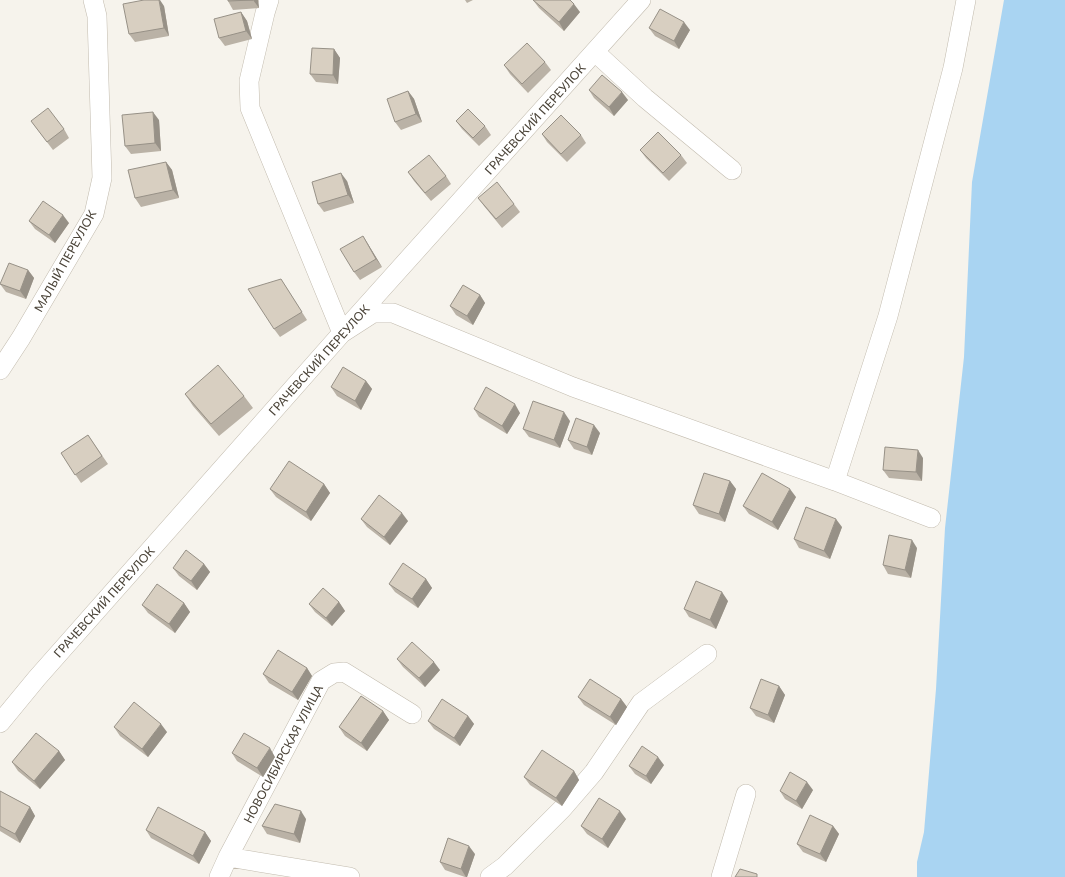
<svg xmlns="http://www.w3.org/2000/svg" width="1065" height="877" viewBox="0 0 1065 877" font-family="Lato,sans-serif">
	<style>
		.water { fill: #a9d4f2 }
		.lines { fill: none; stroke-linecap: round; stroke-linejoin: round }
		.minor-casing { stroke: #c2bbae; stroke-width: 20 }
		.minor { stroke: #fff; stroke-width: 19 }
		.wall { fill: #bab2a6 }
		.shaded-wall { fill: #979187 }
		.building { fill: #d8cfc1; stroke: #979187 }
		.labels { text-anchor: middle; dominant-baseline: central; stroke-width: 3; stroke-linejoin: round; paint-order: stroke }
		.street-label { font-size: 12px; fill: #4b4439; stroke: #fff }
	</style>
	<rect width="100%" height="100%" fill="#f6f3ec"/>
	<path class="water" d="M1004,0H1065V877H917V862L924,832L936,689L945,528L964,357L972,182Z"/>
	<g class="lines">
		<defs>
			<path id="minor" d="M269,0L265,13L249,81L250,108L342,333L373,313H393L573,387L835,481L931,518
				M595,52L645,98L732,170
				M0,370L21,338L94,214L102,178L97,16L93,0
				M835,481L888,316L953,68L966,0
				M0,723L37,678L342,333L641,0
				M228,857L350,877
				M219,877L228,857L321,681L334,673L344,672L412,714
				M490,877L505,866L562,809L594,772L641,703L707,654
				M721,877L746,794"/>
		</defs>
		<use href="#minor" class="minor-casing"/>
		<use href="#minor" class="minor"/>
	</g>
	<path class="wall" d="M228,0H258L259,8L233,10L228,1Z
		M465,0H473L467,3Z
		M533,0L580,12L564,31L539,8Z
		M164,6L169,36L135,42L129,34Z
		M241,12L247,21L252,39L225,46L219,38Z
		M649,28L690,30L679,49L655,36Z
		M334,49L340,58L338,84L316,82L310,74Z
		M545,62L551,70L528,93L510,74L504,65Z
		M589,90L628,100L614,116L594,98Z
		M408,91L414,99L422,122L401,130L395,122Z
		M159,120L161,151L131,154L125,146Z
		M31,121L64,129L69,138L53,150Z
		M456,121L485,126L491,135L479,146L462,129Z
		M542,134L581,135L586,143L567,162L547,142Z
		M640,150L681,155L687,163L669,181L646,158Z
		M166,162L172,170L179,198L141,207L135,198Z
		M408,172L446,176L451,184L431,201L414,181Z
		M347,181L354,203L324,212L318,204Z
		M478,198L514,204L520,212L502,228L484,206Z
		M29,221L69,223L55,243L35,229Z
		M363,236L382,267L360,280L354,272Z
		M28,270L34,278L26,299L6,292L0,284Z
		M281,279L307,320L280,337L274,329Z
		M480,295L485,303L473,325L456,315L450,306Z
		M366,381L372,389L361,410L337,396L331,387Z
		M185,394L244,396L253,408L219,436L193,406Z
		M474,409L520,413L507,434L479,417Z
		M570,421L560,448L529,437L523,429Z
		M600,433L592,455L574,449L568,440Z
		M88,435L108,464L81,483L61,453Z
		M923,458L922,481L889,478L883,470Z
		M730,481L736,489L725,522L699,514L693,505Z
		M324,484L330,493L311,521L276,497L270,489Z
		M796,497L778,530L749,514L743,506Z
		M361,519L408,521L390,545L367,527Z
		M842,527L830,559L799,548L794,539Z
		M917,548L911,578L888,574L883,565Z
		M204,564L210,572L197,590L179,576L173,568Z
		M426,579L432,588L418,608L395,592L389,584Z
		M728,601L716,629L689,617L684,609Z
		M339,602L345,611L332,626L315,612L309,604Z
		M184,603L190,612L175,633L148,613L142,605Z
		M397,659L440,670L425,687L403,667Z
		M307,668L312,676L298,700L269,683L263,674Z
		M779,686L785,695L774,723L756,716L750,708Z
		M578,697L621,699L627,707L616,725L584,705Z
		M383,711L389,720L367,751L345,736L339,727Z
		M468,716L474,724L460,746L434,729L428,721Z
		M114,727L167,732L148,757L120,736Z
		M59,751L65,760L40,789L18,771L12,762Z
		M232,753L275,757L263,777L237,761Z
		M664,765L651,784L635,774L629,766Z
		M574,771L579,780L562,806L530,785L524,777Z
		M813,790L802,809L785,799L780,791Z
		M0,791L30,807L35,816L20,843L0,831Z
		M306,819L300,843L267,834L262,826Z
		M626,819L608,848L587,834L581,826Z
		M833,826L839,834L826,862L803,852L797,844Z
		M146,830L205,832L211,841L199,864L151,838Z
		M475,854L467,877H465L445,870L440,862Z"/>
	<path class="shaded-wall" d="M159,0H160L164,6L169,36L164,28Z
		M253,0H258L259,8Z
		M574,4L580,12L564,31L559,22Z
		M241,12L247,21L252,39L246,31Z
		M684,22L690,30L679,49L674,41Z
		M334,49L340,58L338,84L333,75Z
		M408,91L414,99L422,122L416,114Z
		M622,92L628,100L614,116L609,107Z
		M153,112L159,120L161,151L155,143Z
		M166,162L172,170L179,198L173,190Z
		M341,173L347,181L354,203L348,195Z
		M63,215L69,223L55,243L49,235Z
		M363,236L368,244L382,267L376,259Z
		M28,270L34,278L26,299L20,291Z
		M480,295L485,303L473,325L467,316Z
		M366,381L372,389L361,410L355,401Z
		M515,404L520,413L507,434L502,426Z
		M564,412L570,421L560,448L554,440Z
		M594,425L600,433L592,455L587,447Z
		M918,450L923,458L922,481L916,472Z
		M730,481L736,489L725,522L719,514Z
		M324,484L330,493L311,521L306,512Z
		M790,489L796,497L778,530L772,522Z
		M402,513L408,521L390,545L384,537Z
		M836,519L842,527L830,559L824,551Z
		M912,540L917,548L911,578L905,570Z
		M204,564L210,572L197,590L191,581Z
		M426,579L432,588L418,608L412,599Z
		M722,592L728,601L716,629L710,620Z
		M339,602L345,611L332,626L326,618Z
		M184,603L190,612L175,633L169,624Z
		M434,662L440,670L425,687L419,678Z
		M307,668L312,676L298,700L292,692Z
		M779,686L785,695L774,723L768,715Z
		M621,699L627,707L616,725L610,717Z
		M383,711L389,720L367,751L361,743Z
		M468,716L474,724L460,746L454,738Z
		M161,724L167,732L148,757L142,749Z
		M270,748L275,757L263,777L257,768Z
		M59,751L65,760L40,789L34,781Z
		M658,757L664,765L651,784L646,776Z
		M574,771L579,780L562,806L556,798Z
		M807,782L813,790L802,809L796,801Z
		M30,807L35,816L20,843L15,834Z
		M301,811L306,819L300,843L294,834Z
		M620,811L626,819L608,848L602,839Z
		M833,826L839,834L826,862L820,854Z
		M205,832L211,841L199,864L193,856Z
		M469,846L475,854L467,877H466L461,869Z"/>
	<path class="building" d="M144,0H159L164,28L129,34L123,4Z
		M228,0H253L228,1Z
		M533,0H570L574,4L559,22Z
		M660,9L684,22L674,41L649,28Z
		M241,12L246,31L219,38L214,19Z
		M527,43L545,62L522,84L504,65Z
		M312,48L334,49L333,75L310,74Z
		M602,75L622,92L609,107L589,90Z
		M408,91L416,114L395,122L387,99Z
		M48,108L64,129L47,142L31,121Z
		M468,109L485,126L473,138L456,121Z
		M153,112L155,143L125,146L122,115Z
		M561,115L581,135L561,154L542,134Z
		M658,132L681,155L663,173L640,150Z
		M429,155L446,176L425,193L408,172Z
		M166,162L173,190L135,198L128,170Z
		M341,173L348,195L318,204L312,182Z
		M497,182L514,204L496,219L478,198Z
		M43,201L63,215L49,235L29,221Z
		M363,236L376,259L354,272L340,249Z
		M9,263L28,270L20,291L0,284Z
		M281,279L302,312L274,329L248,289Z
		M463,285L480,295L467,316L450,306Z
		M218,365L244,396L211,424L185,394Z
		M343,367L366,381L355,401L331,387Z
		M486,387L515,404L502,426L474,409Z
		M533,401L564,412L554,440L523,429Z
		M576,418L594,425L587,447L568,440Z
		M88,435L102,456L75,475L61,453Z
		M885,447L918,450L916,472L883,470Z
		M289,461L324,484L306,512L270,489Z
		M704,473L730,481L719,514L693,505Z
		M762,473L790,489L772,522L743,506Z
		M379,495L402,513L384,537L361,519Z
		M806,507L836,519L824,551L794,539Z
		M889,535L912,540L905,570L883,565Z
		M186,550L204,564L191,581L173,568Z
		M403,563L426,579L412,599L389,584Z
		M696,581L722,592L710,620L684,609Z
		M157,584L184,603L169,624L142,605Z
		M323,588L339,602L326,618L309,604Z
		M412,642L434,662L419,678L397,659Z
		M278,650L307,668L292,692L263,674Z
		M590,679L621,699L610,717L578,697Z
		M761,679L779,686L768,715L750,708Z
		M361,696L383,711L361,743L339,727Z
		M442,699L468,716L454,738L428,721Z
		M134,702L161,724L142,749L114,727Z
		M36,733L59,751L34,781L12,762Z
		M244,733L270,748L257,768L232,753Z
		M642,746L658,757L646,776L629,766Z
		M542,750L574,771L556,798L524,777Z
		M790,772L807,782L796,801L780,791Z
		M0,791L30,807L15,834L0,826Z
		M599,798L620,811L602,839L581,826Z
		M275,804L301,811L294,834L262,826Z
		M158,807L205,832L193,856L146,830Z
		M810,815L833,826L820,854L797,844Z
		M448,838L469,846L461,869L440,862Z
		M740,869L757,874V877H735Z"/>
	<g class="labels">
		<g class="street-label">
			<text transform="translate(535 119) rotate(-48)">ГРАЧЕВСКИЙ ПЕРЕУЛОК</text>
			<text transform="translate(65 261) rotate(-61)">МАЛЫЙ ПЕРЕУЛОК</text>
			<text transform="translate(319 360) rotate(-48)">ГРАЧЕВСКИЙ ПЕРЕУЛОК</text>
			<text transform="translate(104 602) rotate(-48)">ГРАЧЕВСКИЙ ПЕРЕУЛОК</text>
			<text transform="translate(283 754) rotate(-62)">НОВОСИБИРСКАЯ УЛИЦА</text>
		</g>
	</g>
</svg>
